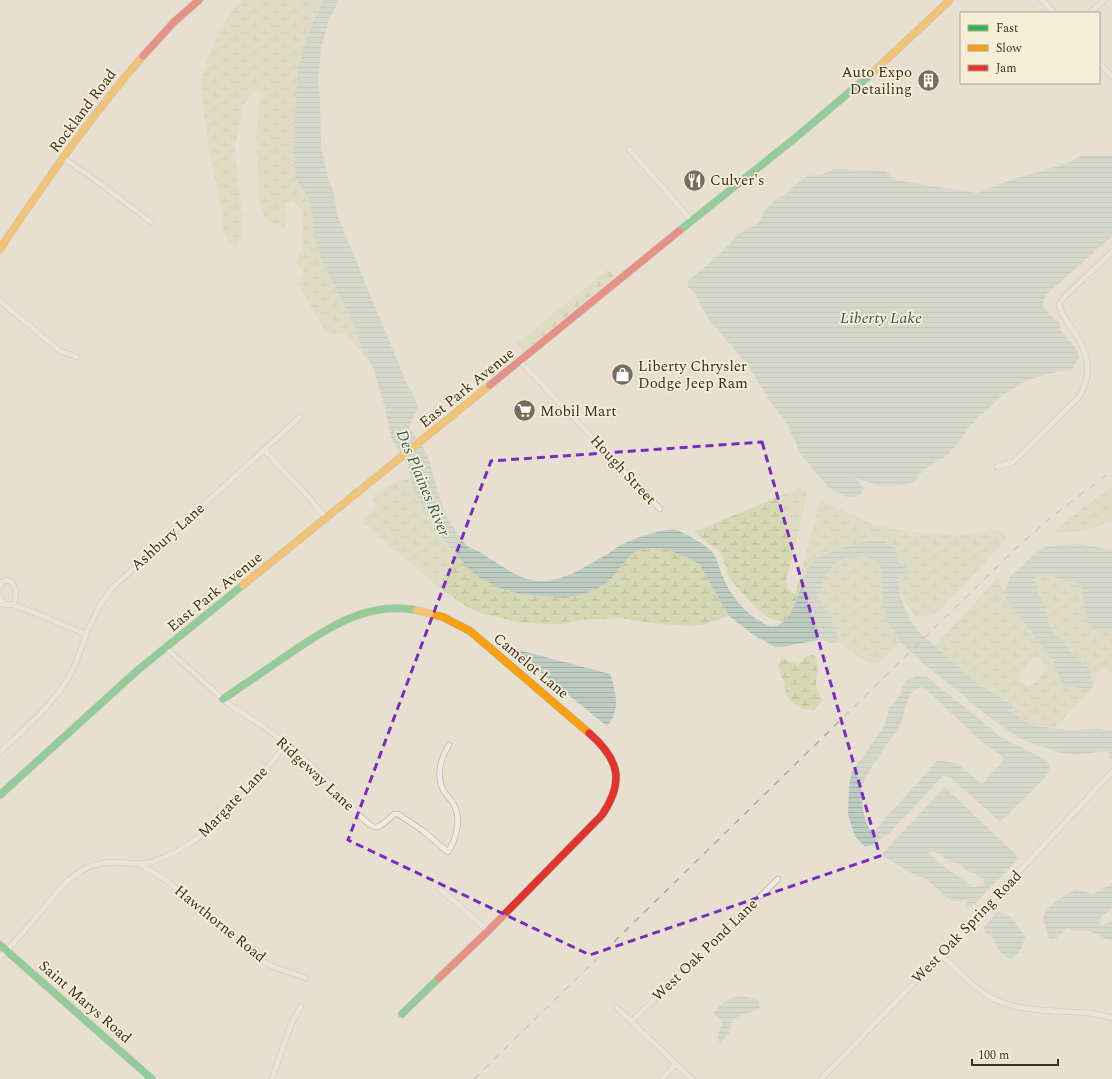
<svg xmlns="http://www.w3.org/2000/svg" width="1112" height="1079" viewBox="0 0 1112 1079" font-family="Spectral,serif">
	<style>
		.forest { fill: url(#forest-firs) }
		.wetland { fill: url(#wetland-marsh); fill-rule: evenodd }
		.water { fill: url(#water-rules); fill-rule: evenodd }
		.lines { fill: none; stroke-linecap: round; stroke-linejoin: round }
		.street-casing { stroke: #ada599; stroke-width: 6 }
		.fast-casing { stroke: #9c958a; stroke-width: 8 }
		.slow-casing { stroke: #9c958a; stroke-width: 8 }
		.jam-casing { stroke: #9c958a; stroke-width: 8 }
		.street { stroke: #efebe3; stroke-width: 5 }
		.fast { stroke: #30b455; stroke-width: 7 }
		.slow { stroke: #ff9f0a; stroke-width: 7 }
		.jam { stroke: #e5322d; stroke-width: 7 }
		.rail { stroke: #afaaa2; stroke-width: 1.5; stroke-dasharray: 7 7; stroke-linecap: butt }
		.marked { fill: none; stroke: #7b2cbf; stroke-width: 3; stroke-dasharray: 8 5; stroke-linejoin: round }
		.labels { text-anchor: middle; dominant-baseline: central; stroke-width: 3.5; stroke-linejoin: round; paint-order: stroke }
		.poi-label { font-size: 15px; fill: #3d2e20; stroke: #f7eed8; text-anchor: start }
		.street-label { font-size: 15px; fill: #3d2e20; stroke: #f7eed8 }
		.water-label { font-size: 16px; font-style: italic; fill: #2f5d5a; stroke: #f7eed8 }
	</style>
	<defs>
		<pattern id="forest-firs" width="22" height="20" patternUnits="userSpaceOnUse"><rect width="22" height="20" fill="#d6d7b3"/><path d="M5 1l3.5 6h-7zM16 11l3.5 6h-7z" fill="#b9b99a"/></pattern>
		<pattern id="wetland-marsh" width="20" height="14" patternUnits="userSpaceOnUse"><rect width="20" height="14" fill="#d6d7b3"/><path d="M1 5h8M5 5V1M11 12h8M15 12V8" fill="none" stroke="#b9b99a"/></pattern>
		<pattern id="water-rules" width="6" height="5" patternUnits="userSpaceOnUse"><rect width="6" height="5" fill="#bcccc2"/><path d="M0 2.5h6" fill="none" stroke="#a2b0a6"/></pattern>
	</defs>
	<rect width="100%" height="100%" fill="#e7e0d1"/>
	<path class="forest" d="M608,269L615,277L523,352L516,344Z"/>
	<path class="wetland" d="M241,0H323L307,36L300,61L297,79L293,152L296,179L304,190L310,203L316,243L353,323L361,346L372,365L345,333L334,334L326,332L298,284L303,272L298,264V257L303,246L301,238L303,229L301,210L293,201L285,203V228L266,220L259,204L256,131L261,94L256,90L244,104L242,117L235,145L237,177L243,214V228L241,241L235,247L229,243L224,232L219,195L210,156L202,97V80L207,59L222,25Z
		M411,477L415,493L435,526L450,547L468,568L481,579L520,594L565,598L579,595L597,589L609,581L628,558L636,551L651,548L665,549L691,559L700,565L729,616L706,624L690,626L659,624L620,618L581,620L564,624L521,623L480,613L466,606L437,586L364,524L365,520L375,507C374,503 372,498 375,495C381,487 402,481 411,477Z
		M1112,487V524L1106,522C1090,532 1077,532 1059,533H1055L1059,527L1099,495Z
		M799,488L808,492L786,582L789,590L795,594L820,500L872,524L899,530L957,536L998,530L1007,539L937,613L916,617L900,596L899,576L900,575H909L903,563L850,545L785,622L768,618L742,593L729,577L721,553L694,532Z
		M863,556C868,558 876,559 879,564C886,572 881,582 882,591C883,609 892,628 901,643L875,666L859,657L838,642C838,630 832,628 832,617L824,607L819,598C828,566 831,562 863,556Z
		M1039,575L1053,576L1062,581H1074L1079,583L1082,587L1084,606L1106,630L1112,631V674L1104,668L1098,671L1092,688L1055,728C1037,726 1026,723 1012,711V705L981,687L935,646L998,577L1010,605L1051,657L1062,683L1084,663L1070,652L1064,641L1053,632L1049,624L1043,602L1035,585V578ZM1032,658H1041L1045,667C1042,677 1037,681 1028,687L1020,682V676Z
		M813,654C822,665 816,672 816,685C816,690 821,696 823,700L814,710L802,709L792,702L787,696L783,680L778,666L782,658L798,665L806,657Z"/>
	<path class="water" d="M323,0H339L328,23L321,48L318,81L320,100L321,146L328,179L330,181L334,195L338,217L407,384C411,391 420,402 416,412C414,417 411,421 409,427C413,434 420,441 424,449C435,468 436,498 447,516C451,524 460,538 466,545C469,548 474,549 478,551C498,563 519,582 545,581C566,580 586,566 604,556C610,553 615,548 621,545C632,539 663,528 676,530C684,532 708,546 713,553C718,560 719,568 722,575C730,594 743,612 760,621C765,624 770,628 776,626C797,620 800,579 812,563C819,553 870,538 882,541C887,542 892,546 896,549L898,562C905,564 908,569 909,576L900,575L899,576L900,596L910,620L920,633L981,687L1013,705L1012,711L1022,720L1038,726L1064,730H1081L1095,728L1112,731V759H1110L1108,751L1074,755L1061,753L1021,739L992,719L918,659L901,643L890,625L883,607L882,571L879,563L871,559L863,556L845,559L836,563L828,572L823,583L819,598L824,607L832,617C832,628 838,630 838,642L831,643L819,640L782,647H775L755,636L729,616L700,565L691,559L665,549L651,548L636,551L628,558L609,581L597,589L579,595L565,598L520,594L500,588L481,579L468,568L450,547L435,526L415,493L408,466L391,438L385,407L372,365L361,346L353,322L324,266L316,243L310,203L304,190L296,180L293,152L297,79L300,61L307,37Z
		M1080,156H1112V236L1045,296L1043,306L1050,315L1059,322L1060,331L1076,348L1079,357L1072,370C1044,372 1014,383 994,403C992,405 990,407 988,409C984,413 979,415 976,419C966,430 960,443 949,453C936,466 925,462 915,482C887,490 880,487 854,477L864,489L858,497H846L828,487L798,451L796,442L791,434L789,425L769,400L750,368L707,317L695,294L688,287V281L721,253L739,234L759,222L765,210L775,200L786,194L795,185L807,176L821,175L835,169L886,171L894,180L977,193L1005,182L1065,164Z
		M1080,544L1112,550V631L1092,627L1089,624L1084,606L1082,587L1079,583L1074,581H1062L1053,576L1039,575L1035,578V585L1043,602L1049,624L1053,632L1064,641L1070,652L1090,669L1092,688C1082,690 1071,686 1062,683L1051,657L1010,605L1004,593L1010,577L1038,551L1047,546Z
		M519,650L610,674C616,692 621,710 607,726L514,651Z
		M917,676L927,677L1001,737L1046,760C1052,767 1049,772 1044,779L1000,822L951,778L943,776L889,833L874,844L865,847L855,836L848,815L849,787L852,771L884,727L889,708L901,694L902,688L908,680ZM921,687L930,693L980,740L1005,759L982,784C966,772 958,759 937,761L875,830L872,832C862,820 861,800 863,785C865,772 892,739 900,725C908,711 903,694 921,687Z
		M945,787L1019,858L973,906H966L968,900L957,901L951,900L945,896L925,878L915,875L881,855ZM930,851L936,852L951,862L958,863L967,870L983,879L984,882L983,885L974,887L971,886L928,854Z
		M1112,884V908L1100,918L1099,922L1102,925L1112,921V941L1089,931H1075L1067,928L1056,938L1051,939L1048,937L1043,917C1050,903 1062,897 1075,889L1092,894Z
		M997,912C1012,913 1018,925 1025,937C1022,947 1020,956 1010,959L1002,954L997,948L994,939L984,931V927Z
		M737,996L752,998L759,1001L760,1008L737,1017L732,1021L729,1033L720,1043L717,1037L723,1021L715,1015L714,1012L724,1002Z"/>
	<g class="lines">
		<defs>
			<path id="street" d="M1042,0L1054,13
				M1090,13L1104,0
				M1099,62L1112,77
				M629,149L692,221
				M63,158L94,179L151,222
				M0,301L60,351L77,357
				M520,361L660,509
				M264,450L305,493L326,518
				M997,467L1013,462L1079,397C1095,370 1087,351 1071,327C1066,320 1061,313 1059,305L1064,297L1112,252
				M0,586L2,582L7,580L13,583C17,591 16,597 14,605
				M0,597L2,604
				M0,604L14,605L25,609L86,634C82,646 78,658 73,669C57,702 26,727 0,752
				M86,634L99,607L111,589L300,417
				M166,648L231,706C271,729 313,763 342,798C348,804 367,825 374,827C381,828 389,819 394,814H398L422,830L448,852C456,839 462,820 454,805C451,799 446,795 443,790C436,775 441,758 449,745
				M141,865L166,880L259,959L274,967L306,978
				M440,889L488,931
				M941,955C957,970 973,987 992,998C1021,1013 1057,1010 1088,1013C1096,1013 1104,1016 1112,1018
				M0,958C15,942 29,925 44,908C52,898 60,887 70,879C79,871 91,865 103,863C117,860 131,865 145,863C157,862 171,854 181,849C223,825 255,781 286,745
				M617,1008L692,1079
				M632,1021L778,879
				M272,1079L290,1027L301,1006
				M662,1079L676,1064
				M821,1079L941,955L1112,772"/>
			<path id="fast" d="M679,231L794,139L871,74
				M223,699C245,684 267,669 289,654C328,628 366,601 416,610
				M0,795L139,669L243,585
				M0,945L152,1079
				M402,1014L439,978"/>
			<path id="slow" d="M871,74L950,0
				M0,249C45,182 90,117 143,56
				M243,585L490,385
				M416,610L443,617L470,631L589,733"/>
			<path id="jam" d="M143,56L174,22L199,0
				M490,385L679,231
				M439,978L488,931L602,815C625,781 619,759 589,733"/>
		</defs>
		<use href="#street" class="street-casing"/>
		<use href="#fast" class="fast-casing"/>
		<use href="#slow" class="slow-casing"/>
		<use href="#jam" class="jam-casing"/>
		<use href="#street" class="street"/>
		<use href="#fast" class="fast"/>
		<use href="#slow" class="slow"/>
		<use href="#jam" class="jam"/>
		<path class="rail" d="M474,1079L1010,554L1051,517L1112,471"/>
	</g>
	<path d="M0 0H1112V1079H0ZM762,442L880,856L590,955L348,840L491,461Z" fill="#e7e0d1" fill-opacity=".55" fill-rule="evenodd"/>
	<path class="marked" d="M762,442L880,856L590,955L348,840L491,461Z"/>
	<defs>
		<symbol id="building-disc" viewBox="-11 -11 22 22"><circle r="9.5" fill="#786c5e" stroke="#f7eed8"/><path d="M-4-6H4V6H1V3H-1V6H-4ZM-2.5-4.3h1.7v1.8h-1.7ZM.8-4.3h1.7v1.8H.8ZM-2.5-1h1.7V.8h-1.7ZM.8-1h1.7V.8H.8Z" fill="#fff"/></symbol>
		<symbol id="restaurant-disc" viewBox="-11 -11 22 22"><circle r="9.5" fill="#786c5e" stroke="#f7eed8"/><path d="M-5-6h1v4h1v-4h1v4h1v-4h1v5L-1.5 .5V6h-2V.5L-5-1ZM5-6V6H3V1.5H1.5Q1.5-4 5-6Z" fill="#fff"/></symbol>
		<symbol id="shop-disc" viewBox="-11 -11 22 22"><circle r="9.5" fill="#786c5e" stroke="#f7eed8"/><path d="M-5-2.5h2.3a2.7 3.5 0 0 1 5.4 0H5L5.5 6h-11ZM-1.5-2.5h3a1.5 2.3 0 0 0-3 0Z" fill="#fff"/></symbol>
		<symbol id="supermarket-disc" viewBox="-11 -11 22 22"><circle r="9.5" fill="#786c5e" stroke="#f7eed8"/><path d="M-6-5.5h2.5l.6 2H6L4.5 2H-2.5L-4.4-4H-6ZM-1.5 3.2a1.3 1.3 0 1 0 .1 0ZM3 3.2a1.3 1.3 0 1 0 .1 0Z" fill="#fff"/></symbol>
	</defs>
	<g fill-rule="evenodd">
		<use href="#building-disc" x="916" y="68" width="25" height="25"/>
		<use href="#restaurant-disc" x="682" y="168" width="25" height="25"/>
		<use href="#shop-disc" x="610" y="362" width="25" height="25"/>
		<use href="#supermarket-disc" x="512" y="398" width="25" height="25"/>
	</g>
	<g class="labels">
		<g class="poi-label">
			<text x="912" y="72" text-anchor="end">Auto Expo<tspan x="912" dy="17">Detailing</tspan></text>
			<text x="710" y="180">Culver's</text>
			<text x="638" y="366">Liberty Chrysler<tspan x="638" dy="17">Dodge Jeep Ram</tspan></text>
			<text x="540" y="411">Mobil Mart</text>
		</g>
		<g class="street-label">
			<text transform="translate(83 111) rotate(-53)">Rockland Road</text>
			<text transform="translate(467 388) rotate(-39)">East Park Avenue</text>
			<text transform="translate(623 470) rotate(47)">Hough Street</text>
			<text transform="translate(168 537) rotate(-42)">Ashbury Lane</text>
			<text transform="translate(215 592) rotate(-39)">East Park Avenue</text>
			<text transform="translate(531 666) rotate(40)">Camelot Lane</text>
			<text transform="translate(315 774) rotate(43)">Ridgeway Lane</text>
			<text transform="translate(233 802) rotate(-46)">Margate Lane</text>
			<text transform="translate(220 924) rotate(39)">Hawthorne Road</text>
			<text transform="translate(967 927) rotate(-46)">West Oak Spring Road</text>
			<text transform="translate(705 950) rotate(-44)">West Oak Pond Lane</text>
			<text transform="translate(85 1002) rotate(41)">Saint Marys Road</text>
		</g>
		<g class="water-label">
			<text x="881" y="318">Liberty Lake</text>
			<text transform="translate(423 483) rotate(67)">Des Plaines River</text>
		</g>
	</g>
	<rect x="960" y="12" width="140" height="72" fill="#f7eed8" stroke="#ada18e"/>
	<rect x="968" y="25" width="20" height="6" fill="#30b455" stroke="#ada18e"/>
	<text x="996" y="32" font-size="12" fill="#3d2e20">Fast</text>
	<rect x="968" y="45" width="20" height="6" fill="#ff9f0a" stroke="#ada18e"/>
	<text x="996" y="52" font-size="12" fill="#3d2e20">Slow</text>
	<rect x="968" y="65" width="20" height="6" fill="#e5322d" stroke="#ada18e"/>
	<text x="996" y="72" font-size="12" fill="#3d2e20">Jam</text>
	<path d="M972 1059v6h86v-6" fill="none" stroke="#3d2e20" stroke-width="2"/>
	<text x="978" y="1059" font-size="12" fill="#3d2e20" stroke="#f7eed8" stroke-width="3" paint-order="stroke">100 m</text>
</svg>
